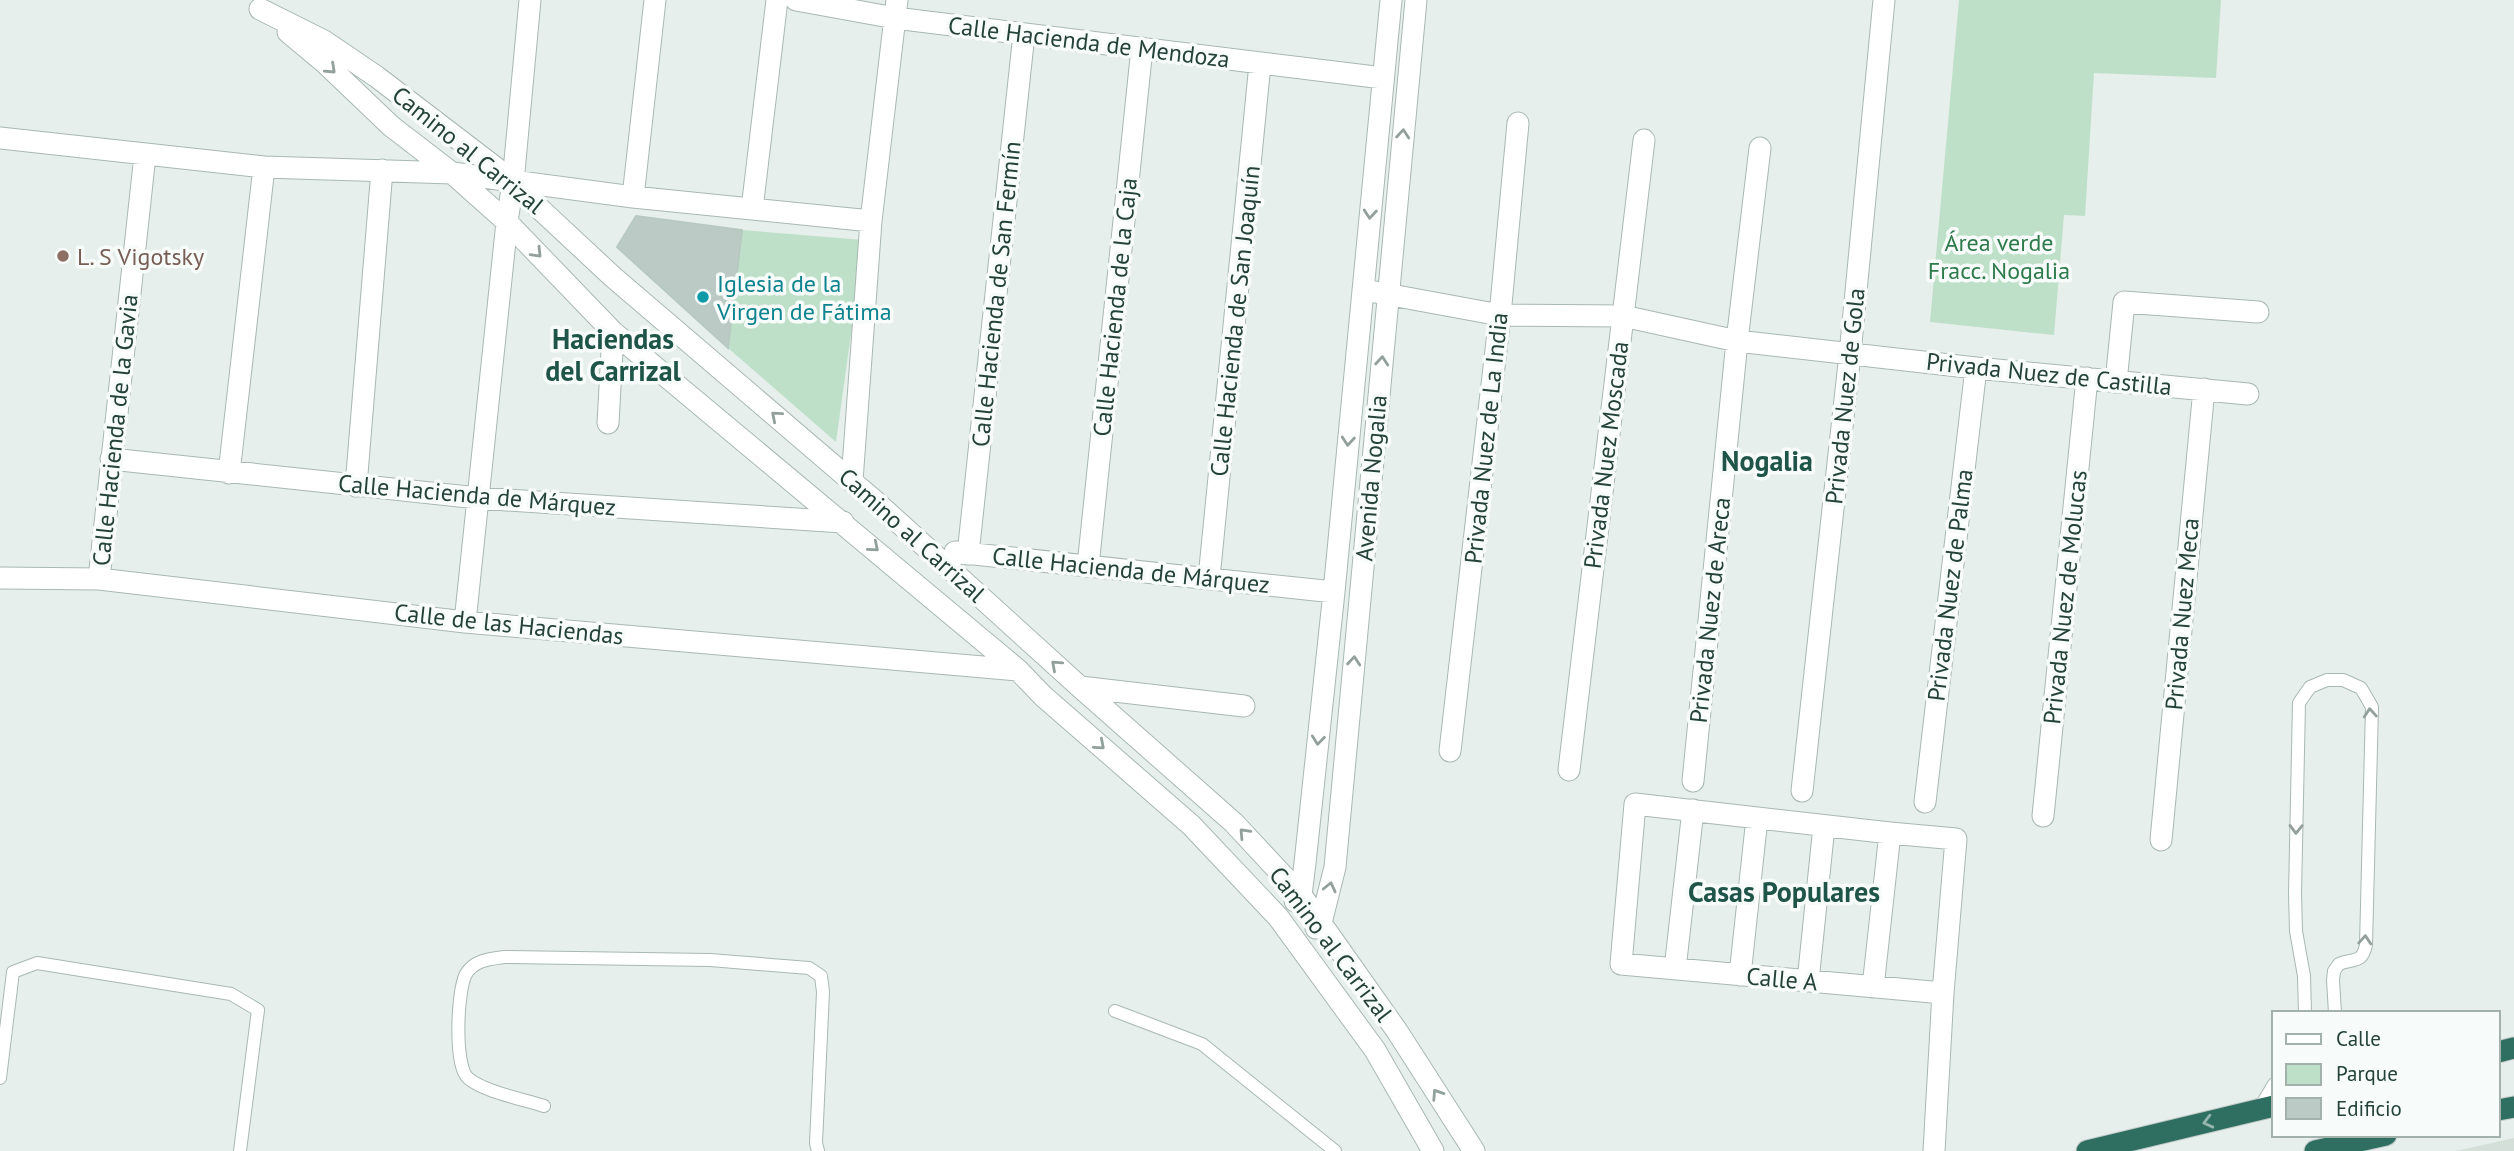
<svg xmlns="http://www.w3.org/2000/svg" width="2514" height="1151" viewBox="0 0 2514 1151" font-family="'PT Sans',sans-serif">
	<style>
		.built { fill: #d4dfda }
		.green { fill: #bfe0c8 }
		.building { fill: #bbcac4; stroke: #b8c9c2; stroke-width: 2 }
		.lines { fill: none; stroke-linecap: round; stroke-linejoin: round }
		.lane-casing { stroke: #a8b8b2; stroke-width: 14 }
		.street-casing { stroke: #a8b8b2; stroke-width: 23 }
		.highway-casing { stroke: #c2cac8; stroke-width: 23 }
		.lane { stroke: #fff; stroke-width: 12 }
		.street { stroke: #fff; stroke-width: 21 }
		.highway { stroke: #2f6f62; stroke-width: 21 }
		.oneway { stroke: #92a09c }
		.oneway2 { stroke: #93b5ae }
		.education-dot { fill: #8d6e63; stroke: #f7fbf9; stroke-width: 2.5 }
		.culture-dot { fill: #0f9aa8; stroke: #f7fbf9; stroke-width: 2.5 }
		.labels { text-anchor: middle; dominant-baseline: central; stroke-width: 7; stroke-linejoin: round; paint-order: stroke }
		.street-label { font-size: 24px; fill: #24423a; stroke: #f7fbf9 }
		.park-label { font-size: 24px; fill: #2d7a4b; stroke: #f7fbf9 }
		.education-label { font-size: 24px; fill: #785e54; stroke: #f7fbf9; text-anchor: start }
		.culture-label { font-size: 24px; fill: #0d838f; stroke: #f7fbf9; text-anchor: start }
		.quarter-label { font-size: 28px; font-weight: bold; fill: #1f5548; stroke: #f7fbf9 }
	</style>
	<rect width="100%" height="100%" fill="#e6efeb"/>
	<path class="built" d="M2514,1138V1151H2456Z"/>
	<path class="green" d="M1959,0H2221L2216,78L2094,73L2085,216L2064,215L2054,335L1930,322Z
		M742,230L864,240L836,442L728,348Z"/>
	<path class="building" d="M636,216L742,230L728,348L617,247Z"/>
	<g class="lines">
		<defs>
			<path id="lane" d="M1115,1011L1202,1044L1335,1151
				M2305,1013L2304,976L2296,931L2295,894L2299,703L2310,687L2327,680H2343L2361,688L2372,707L2366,945C2362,964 2354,958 2339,964L2334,971L2333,980L2335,1013
				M0,1078L13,972L37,963L231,994L258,1010L240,1151
				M544,1106C523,1099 484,1092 468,1078C454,1066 457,990 466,974C474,960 490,959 504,957L710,960L809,968L821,976L823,992L816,1143L818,1151
				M2259,1109L2274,1084"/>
			<path id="street" d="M796,0L895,18L1383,78
				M260,9L324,41L377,77L496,168L613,277L876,502L1080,687L1234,823L1301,895L1397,1031L1474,1151
				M288,32L325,63L391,126L452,173L507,222L613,332L1018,670L1043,696L1191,825L1278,917L1375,1050L1433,1151
				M0,138L264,167L452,173L633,197L871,221
				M633,197L655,0
				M752,209L777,0
				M1375,292L1500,315L1623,316L1737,341L1976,368L2248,394
				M2116,382L2124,302L2258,312
				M608,423L613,332
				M111,459L478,498L843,522
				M229,473L264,167
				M852,481L871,221L897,0
				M356,486L382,170
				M955,552L1334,592
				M968,554L1024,34
				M1088,566L1142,48
				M0,578L99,579L465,622L1018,670
				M1209,578L1260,64
				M99,579L145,155
				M465,622L507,222L513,182L530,0
				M1080,687L1244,706
				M1450,751L1500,315L1518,123
				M1569,770L1644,140
				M1693,781L1737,341L1760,148
				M1802,791L1850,354L1884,0
				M1925,802L1976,368
				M2043,816L2087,378
				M2161,840L2204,389
				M1295,901L1301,895L1305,863L1334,592L1391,0
				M1316,928L1321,923L1335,867L1416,0
				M1675,969L1693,810
				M1740,975L1757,818
				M1808,981L1824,826
				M1873,987L1890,833
				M1934,1151L1943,993L1956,839L1890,833L1635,804L1621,964L1943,993"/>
			<path id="highway" d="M2498,1052L2514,1048
				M2498,1110L2514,1107
				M2087,1151L2274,1106
				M2315,1151L2386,1135"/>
		</defs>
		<use href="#lane" class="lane-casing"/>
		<use href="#street" class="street-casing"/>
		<use href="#highway" class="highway-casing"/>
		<use href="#lane" class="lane"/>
		<use href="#street" class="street"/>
		<use href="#highway" class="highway"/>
	</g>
	<defs><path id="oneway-chevron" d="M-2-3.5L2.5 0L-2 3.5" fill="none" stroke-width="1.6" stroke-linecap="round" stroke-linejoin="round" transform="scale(1.75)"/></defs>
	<g class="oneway">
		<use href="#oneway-chevron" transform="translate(331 69) rotate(43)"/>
		<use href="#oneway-chevron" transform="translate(1403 134) rotate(-85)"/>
		<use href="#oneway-chevron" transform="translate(1370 214) rotate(95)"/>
		<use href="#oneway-chevron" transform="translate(537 253) rotate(46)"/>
		<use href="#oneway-chevron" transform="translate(1382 361) rotate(-85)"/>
		<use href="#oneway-chevron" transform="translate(776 416) rotate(-139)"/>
		<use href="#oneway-chevron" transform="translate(1348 441) rotate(95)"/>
		<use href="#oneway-chevron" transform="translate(874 547) rotate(40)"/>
		<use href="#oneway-chevron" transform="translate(1354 661) rotate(-85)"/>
		<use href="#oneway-chevron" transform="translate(1056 665) rotate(-138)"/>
		<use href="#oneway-chevron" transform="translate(2370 713) rotate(-94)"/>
		<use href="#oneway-chevron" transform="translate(1318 740) rotate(96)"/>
		<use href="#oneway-chevron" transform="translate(1100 745) rotate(41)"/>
		<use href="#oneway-chevron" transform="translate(2296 829) rotate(91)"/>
		<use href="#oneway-chevron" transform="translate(1244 833) rotate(-133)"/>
		<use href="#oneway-chevron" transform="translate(1330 887) rotate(-77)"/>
		<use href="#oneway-chevron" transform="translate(2365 940) rotate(-86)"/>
		<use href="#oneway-chevron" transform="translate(1437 1094) rotate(-123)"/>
	</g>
	<use class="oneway2" href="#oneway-chevron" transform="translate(2208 1122) rotate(166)"/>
	<circle class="education-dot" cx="63" cy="256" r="7"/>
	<circle class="culture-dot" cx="703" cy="297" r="7"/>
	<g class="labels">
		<g class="street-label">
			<text transform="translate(1089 42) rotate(7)">Calle Hacienda de Mendoza</text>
			<text transform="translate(468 150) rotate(39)">Camino al Carrizal</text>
			<text transform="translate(996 294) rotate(-84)">Calle Hacienda de San Fermín</text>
			<text transform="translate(1115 307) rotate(-84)">Calle Hacienda de la Caja</text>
			<text transform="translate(1235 321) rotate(-84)">Calle Hacienda de San Joaquín</text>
			<text transform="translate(2049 374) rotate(6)">Privada Nuez de Castilla</text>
			<text transform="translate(1845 396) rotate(-84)">Privada Nuez de Gola</text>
			<text transform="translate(115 430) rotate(-84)">Calle Hacienda de la Gavia</text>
			<text transform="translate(1486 438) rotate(-84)">Privada Nuez de La India</text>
			<text transform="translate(1606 455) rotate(-83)">Privada Nuez Moscada</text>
			<text transform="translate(1371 478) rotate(-85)">Avenida Nogalia</text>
			<text transform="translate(477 495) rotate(5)">Calle Hacienda de Márquez</text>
			<text transform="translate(912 535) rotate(42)">Camino al Carrizal</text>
			<text transform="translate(1131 570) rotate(6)">Calle Hacienda de Márquez</text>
			<text transform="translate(1950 585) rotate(-83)">Privada Nuez de Palma</text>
			<text transform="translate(2065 597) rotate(-84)">Privada Nuez de Molucas</text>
			<text transform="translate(1710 610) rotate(-84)">Privada Nuez de Areca</text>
			<text transform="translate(2182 614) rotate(-85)">Privada Nuez Meca</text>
			<text transform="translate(509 624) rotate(6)">Calle de las Haciendas</text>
			<text transform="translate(1331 944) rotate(53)">Camino al Carrizal</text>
			<text transform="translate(1782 979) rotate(5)">Calle A</text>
		</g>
		<g class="park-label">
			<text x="1999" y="242">Área verde<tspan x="1999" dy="28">Fracc. Nogalia</tspan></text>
		</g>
		<g class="education-label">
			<text x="77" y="256">L. S Vigotsky</text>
		</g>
		<g class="culture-label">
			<text x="717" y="283">Iglesia de la<tspan x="717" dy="28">Virgen de Fátima</tspan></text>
		</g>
		<g class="quarter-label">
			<text x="613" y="338">Haciendas<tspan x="613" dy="32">del Carrizal</tspan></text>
			<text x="1767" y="460">Nogalia</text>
			<text x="1784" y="891">Casas Populares</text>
		</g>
	</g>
	<rect x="2272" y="1011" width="228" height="126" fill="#f7fbf9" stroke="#a3b1ad" stroke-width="2"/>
	<rect x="2286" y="1034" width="35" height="10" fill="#ffffff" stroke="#a3b1ad" stroke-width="2"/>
	<text x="2336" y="1046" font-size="21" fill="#24423a">Calle</text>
	<rect x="2286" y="1064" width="35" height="21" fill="#bfe0c8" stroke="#a3b1ad" stroke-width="2"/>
	<text x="2336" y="1081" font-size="21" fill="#24423a">Parque</text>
	<rect x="2286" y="1098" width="35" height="21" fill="#bbcac4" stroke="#a3b1ad" stroke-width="2"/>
	<text x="2336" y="1116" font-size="21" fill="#24423a">Edificio</text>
</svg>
